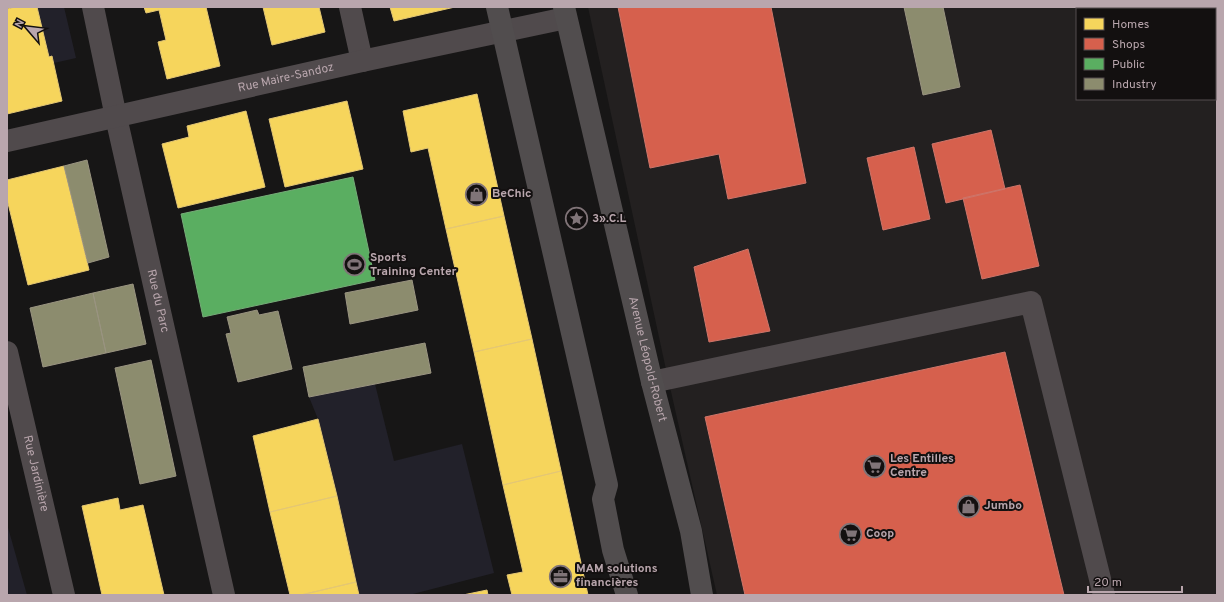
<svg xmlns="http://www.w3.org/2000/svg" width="1224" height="602" viewBox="0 0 1224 602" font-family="Overpass,sans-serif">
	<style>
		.built { fill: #232020; fill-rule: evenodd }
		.green { fill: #22212a }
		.homes { fill: #f6d55c; stroke: #e4c774 }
		.shops { fill: #d6604d; stroke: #cd756a }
		.public { fill: #5aae61; stroke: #76ac78 }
		.industry { fill: #8c8c6e; stroke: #9a9481 }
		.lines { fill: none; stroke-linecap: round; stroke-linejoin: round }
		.minor { stroke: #504a4c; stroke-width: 22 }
		.major { stroke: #514d4e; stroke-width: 22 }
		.labels { text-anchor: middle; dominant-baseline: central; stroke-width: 4; stroke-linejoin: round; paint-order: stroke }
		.street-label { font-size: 12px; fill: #b9a6ad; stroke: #131010 }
		.poi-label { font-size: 12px; font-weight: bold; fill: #b9a6ad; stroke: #131010; text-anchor: start }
	</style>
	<rect width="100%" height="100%" fill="#171616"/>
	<path class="built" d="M588,7H1217V595H717L665,365ZM1077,9H1215V99H1077Z"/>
	<path class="green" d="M37,7H64L76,58L54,63L52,57H49Z
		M375,384L394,461L462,444L494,573L409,595H359L318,419L309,397Z
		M7,524L27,595H7Z"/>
	<path class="homes" d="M16,7H37L49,57L52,56L62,101L7,114V9Z
		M144,7H206L220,66L167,79L158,42L166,40L159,10L146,13Z
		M263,7H319L325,32L272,45Z
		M390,7H455L394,21Z
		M477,94L504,216L446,229L428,148L411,152L403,111Z
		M347,101L363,169L285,187L269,119Z
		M246,111L265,187L178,208L162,144L189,137L187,126Z
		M64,166L89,270L28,285L7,199V180Z
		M504,216L532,339L474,352L446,229Z
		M532,339L561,471L503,485L474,352Z
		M318,419L337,496L270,512L253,436Z
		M561,471L588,595H512L507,575L523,572L503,485Z
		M337,496L356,582L301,595H290L270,512Z
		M118,498L120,510L143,505L164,595H102L82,506Z
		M356,582L359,595H301Z
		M487,590L488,595H463Z"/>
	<path class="shops" d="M618,7H771L806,183L728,199L719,154L650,168Z
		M991,130L1005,189L946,203L932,144Z
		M914,147L930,219L883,230L867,158Z
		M1020,185L1039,266L982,279L963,198Z
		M748,249L770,331L709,342L694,267Z
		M1005,352L1064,595H745L705,417Z"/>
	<path class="public" d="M353,177L375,280L203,317L181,214Z"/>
	<path class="industry" d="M904,7H943L960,87L923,95Z
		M87,160L109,257L88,263L64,166Z
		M412,280L418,310L350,324L345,293Z
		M133,284L146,344L106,353L93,293Z
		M93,293L106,353L43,367L30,308Z
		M257,310L259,315L278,311L292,369L238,382L226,334L231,333L227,317Z
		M425,343L431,373L309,397L303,367Z
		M151,360L176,476L140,484L115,368Z"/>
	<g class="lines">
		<g class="minor">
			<path id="s1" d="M93,7L116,117L224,595"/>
			<path d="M350,7L362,61"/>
			<path id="s2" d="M7,141L362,61L566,18"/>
			<path id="s3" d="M7,352L64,595"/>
			<path d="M652,382L1031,302L1104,595"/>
		</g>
		<g class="major">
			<path d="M497,7L607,485L603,499L604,504L613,550L627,595"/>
			<path id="s4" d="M564,7L652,382L691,531L702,595"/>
		</g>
	</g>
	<defs>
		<symbol id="shop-ring" viewBox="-11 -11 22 22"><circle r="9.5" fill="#131010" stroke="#807478" stroke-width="1.5"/><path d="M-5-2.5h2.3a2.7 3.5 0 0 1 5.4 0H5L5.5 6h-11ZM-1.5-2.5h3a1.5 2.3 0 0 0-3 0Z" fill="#807478"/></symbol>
		<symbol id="sight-ring" viewBox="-11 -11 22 22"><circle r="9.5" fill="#131010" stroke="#807478" stroke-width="1.5"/><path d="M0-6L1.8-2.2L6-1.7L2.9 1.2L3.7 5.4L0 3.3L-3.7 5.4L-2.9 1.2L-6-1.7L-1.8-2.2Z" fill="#807478"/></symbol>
		<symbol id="stadium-ring" viewBox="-11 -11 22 22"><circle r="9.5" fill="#131010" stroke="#807478" stroke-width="1.5"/><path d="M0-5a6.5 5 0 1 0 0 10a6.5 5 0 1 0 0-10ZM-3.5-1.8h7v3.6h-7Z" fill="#807478"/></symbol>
		<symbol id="supermarket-ring" viewBox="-11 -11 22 22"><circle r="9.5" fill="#131010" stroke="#807478" stroke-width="1.5"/><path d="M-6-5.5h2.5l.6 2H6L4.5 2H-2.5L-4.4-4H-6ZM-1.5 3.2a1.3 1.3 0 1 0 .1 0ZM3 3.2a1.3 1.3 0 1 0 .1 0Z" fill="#807478"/></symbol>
		<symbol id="office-ring" viewBox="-11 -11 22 22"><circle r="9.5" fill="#131010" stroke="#807478" stroke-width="1.5"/><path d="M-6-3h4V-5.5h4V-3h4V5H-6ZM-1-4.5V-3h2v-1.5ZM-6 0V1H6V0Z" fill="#807478"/></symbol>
	</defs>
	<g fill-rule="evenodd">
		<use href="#shop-ring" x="464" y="182" width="25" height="25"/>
		<use href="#sight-ring" x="564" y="206" width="25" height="25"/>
		<use href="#stadium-ring" x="342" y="252" width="25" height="25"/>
		<use href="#supermarket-ring" x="862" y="454" width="25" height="25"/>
		<use href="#shop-ring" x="956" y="494" width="25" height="25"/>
		<use href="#supermarket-ring" x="838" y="522" width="25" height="25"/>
		<use href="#office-ring" x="548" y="564" width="25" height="25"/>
	</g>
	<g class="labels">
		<g class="street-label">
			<text stroke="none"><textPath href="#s2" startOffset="286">Rue Maire-Sandoz</textPath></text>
			<text stroke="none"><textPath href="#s1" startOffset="301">Rue du Parc</textPath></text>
			<text stroke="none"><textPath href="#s4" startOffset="362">Avenue Léopold-Robert</textPath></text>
			<text stroke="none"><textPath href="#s3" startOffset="125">Rue Jardinière</textPath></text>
		</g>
		<g class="poi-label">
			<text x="492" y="194">BeChic</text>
			<text x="592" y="219">3».C.L</text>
			<text x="370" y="258">Sports<tspan x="370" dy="14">Training Center</tspan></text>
			<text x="890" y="459">Les Entilles<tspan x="890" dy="14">Centre</tspan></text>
			<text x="984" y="506">Jumbo</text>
			<text x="866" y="534">Coop</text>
			<text x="576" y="569">MAM solutions<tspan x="576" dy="14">financières</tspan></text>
		</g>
	</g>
	<rect width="1224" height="602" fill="none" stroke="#b9a6ad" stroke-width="16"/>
	<rect x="1076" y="8" width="140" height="92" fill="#131010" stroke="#554c4f"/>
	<rect x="1084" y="18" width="20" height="12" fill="#f6d55c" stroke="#554c4f"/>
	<text x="1112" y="28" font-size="12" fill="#b9a6ad">Homes</text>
	<rect x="1084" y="38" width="20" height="12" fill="#d6604d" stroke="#554c4f"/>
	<text x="1112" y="48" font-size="12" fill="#b9a6ad">Shops</text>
	<rect x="1084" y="58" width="20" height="12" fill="#5aae61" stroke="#554c4f"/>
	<text x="1112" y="68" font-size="12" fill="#b9a6ad">Public</text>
	<rect x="1084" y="78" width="20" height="12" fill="#8c8c6e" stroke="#554c4f"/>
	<text x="1112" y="88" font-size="12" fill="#b9a6ad">Industry</text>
	<g transform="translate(28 28) rotate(298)" stroke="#131010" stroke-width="3" paint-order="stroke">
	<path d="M0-3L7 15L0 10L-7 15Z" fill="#b9a6ad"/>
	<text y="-6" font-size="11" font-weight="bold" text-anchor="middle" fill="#b9a6ad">N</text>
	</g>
	<path d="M1088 586v6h94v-6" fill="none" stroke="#b9a6ad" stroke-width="2"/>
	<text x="1094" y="586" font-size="12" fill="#b9a6ad" stroke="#131010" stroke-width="3" paint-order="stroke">20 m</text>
</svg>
